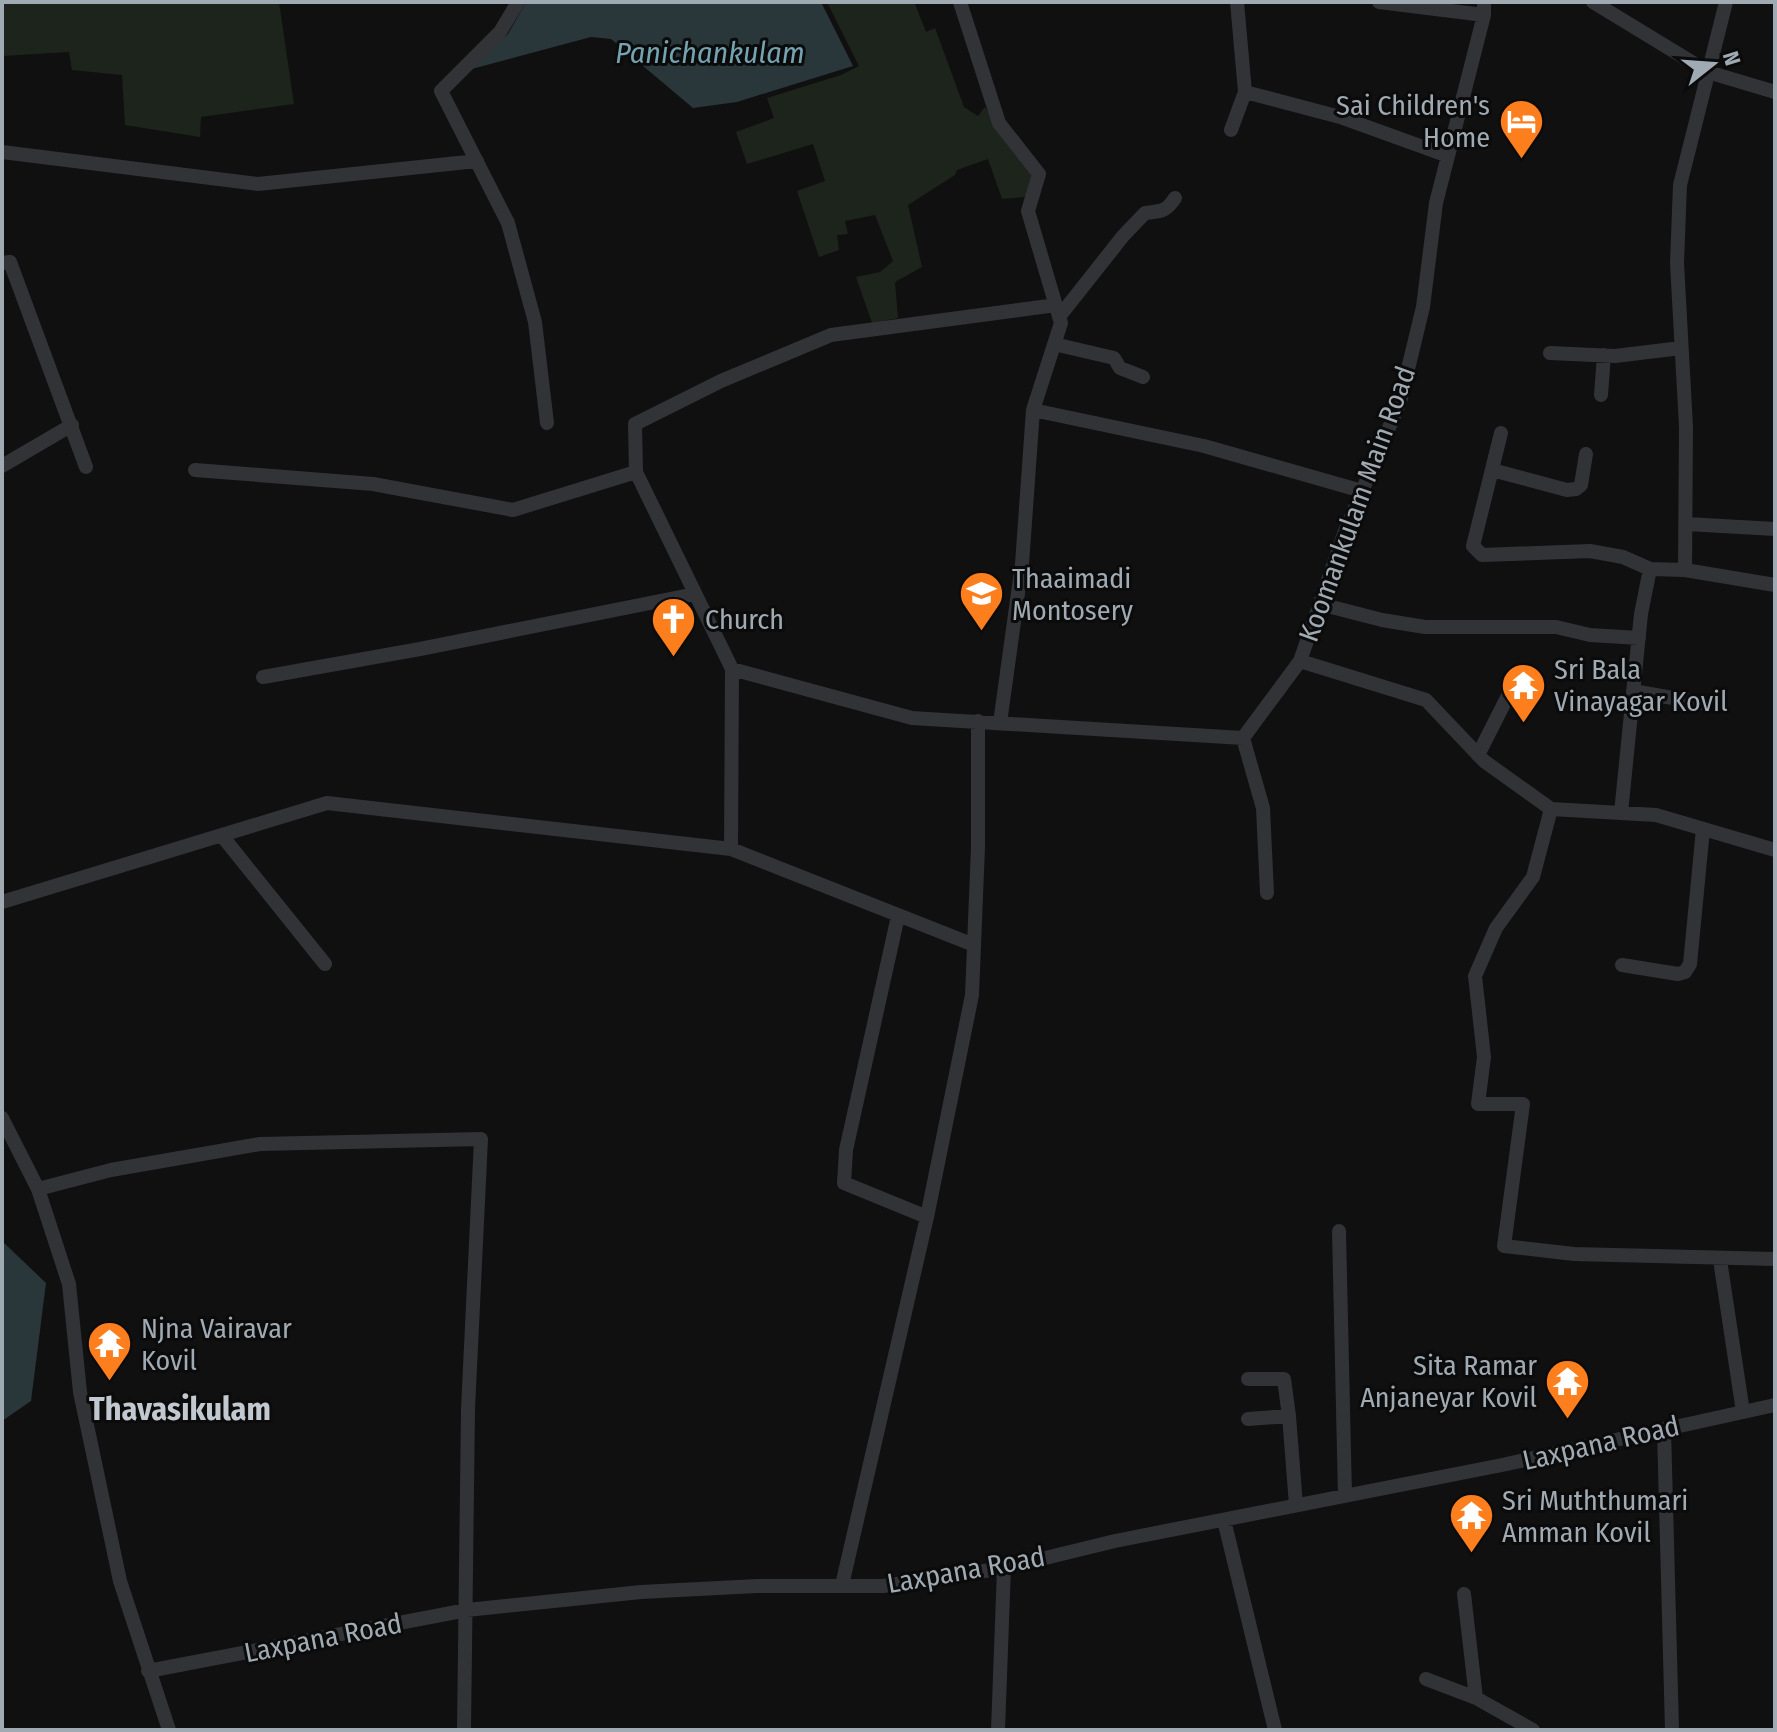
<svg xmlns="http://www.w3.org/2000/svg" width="1777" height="1732" viewBox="0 0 1777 1732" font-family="'Fira Sans Condensed',sans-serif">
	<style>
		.green { fill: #1d241c }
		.water { fill: #29373a }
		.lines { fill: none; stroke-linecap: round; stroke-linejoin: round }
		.minor { stroke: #313337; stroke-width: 14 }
		.labels { text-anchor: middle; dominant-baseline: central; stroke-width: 6; stroke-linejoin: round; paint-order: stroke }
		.poi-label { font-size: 28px; fill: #a0aab3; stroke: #0b0b0c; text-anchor: start }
		.street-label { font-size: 28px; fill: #a0aab3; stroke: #0b0b0c }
		.water-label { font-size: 30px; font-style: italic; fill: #74a3b1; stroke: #0b0b0c }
		.quarter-label { font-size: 32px; font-weight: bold; fill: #c1c8cf; stroke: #0b0b0c }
	</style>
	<rect width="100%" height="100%" fill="#101011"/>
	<path class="green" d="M2,2H279L294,104L201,117L200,137L125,125L122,75L72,70L69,52L2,56Z
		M827,2H917L915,4L926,32L935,28L964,107L978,116L985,107L1033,175L1026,197L1002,199L988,159L957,170L955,175L908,205L922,267L895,282L898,318L872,323L856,277L880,272L893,261L875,215L845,221L848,234L837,235L839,250L819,257L797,191L825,181L813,144L747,164L736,132L774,118L767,98L841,75L859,66Z"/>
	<path class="water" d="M526,2H821L853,66L737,102L693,108L611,39L591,37L468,70L508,34Z
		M2,1241L46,1283L31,1401L2,1421Z"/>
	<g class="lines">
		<path class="minor" d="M518,2L500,32L441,91L508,223L535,322L547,423
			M960,2L999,123L1039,174L1028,211L1061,323L1033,410L1022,564L1000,723
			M1379,2L1484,15
			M1484,2V15L1436,203L1423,307L1400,402L1345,531L1300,661L1426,700L1484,761L1551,809L1533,877L1496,928L1475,976L1484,1057L1478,1104H1523L1504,1246L1574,1254L1775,1259
			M1593,2L1708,72L1775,92
			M1245,92L1340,117L1448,156
			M1231,130L1245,92L1237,2
			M2,152L258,184L477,161
			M2,263L10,262L86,467
			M1059,317L1123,236L1145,213C1161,211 1166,212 1175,198
			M1054,344L1114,358L1120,368L1143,377
			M1550,353L1615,356L1681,348
			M1601,395L1604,355
			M1033,410L1204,446L1362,491
			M1501,433L1473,546L1482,555L1590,551L1623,557L1650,569
			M2,466L72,425
			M1492,470L1567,490L1576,489L1581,485L1586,454
			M636,472L635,424L721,381L831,335L1056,305
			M1687,524L1775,529
			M1685,570L1775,585
			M1320,604L1382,620L1425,627H1556L1590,635L1639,638
			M732,669L912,718L1243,738L1300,661
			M263,677L420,649L695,594
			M1633,691L1707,704
			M1243,738L1263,808L1267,893
			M1478,755L1519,674
			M1551,809L1656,815L1775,850
			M1621,813L1641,614L1650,569L1685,570L1686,427L1677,263L1680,185L1726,2
			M223,837L325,964
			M731,849L974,945
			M2,902L327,803L731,849L732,669L636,472L513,510L373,484L195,470
			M898,916L846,1150L844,1183L927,1217
			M1622,965L1678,974L1685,972L1690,964L1703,829
			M2,1118L38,1189L69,1284L80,1392L120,1581L169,1730
			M38,1189L111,1170L260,1144L481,1139L468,1409L464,1730
			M1339,1231L1345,1496
			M1720,1260L1743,1412
			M1248,1379H1284L1289,1416
			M1248,1419L1289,1416L1296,1505
			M1664,1429L1672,1730
			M1224,1520L1275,1730
			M842,1585L927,1217L972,995L978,847V721
			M1464,1594L1476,1698
			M148,1671L467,1610L641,1592L757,1586H883L1004,1568L1115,1541L1502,1465L1775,1405
			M1426,1679L1476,1698L1533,1730
			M998,1730L1004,1568"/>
	</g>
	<defs>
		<symbol id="hotel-pin" viewBox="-11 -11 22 30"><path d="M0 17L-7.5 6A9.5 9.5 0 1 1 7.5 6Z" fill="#fd7e1d" stroke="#0b0b0c"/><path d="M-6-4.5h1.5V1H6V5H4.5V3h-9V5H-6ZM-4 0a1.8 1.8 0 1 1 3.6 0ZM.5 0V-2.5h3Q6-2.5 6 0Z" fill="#fff"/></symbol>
		<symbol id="school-pin" viewBox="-11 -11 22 30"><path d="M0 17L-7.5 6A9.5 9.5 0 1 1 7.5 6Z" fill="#fd7e1d" stroke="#0b0b0c"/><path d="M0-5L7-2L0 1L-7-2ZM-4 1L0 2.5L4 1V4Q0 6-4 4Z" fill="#fff"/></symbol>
		<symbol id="church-pin" viewBox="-11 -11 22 30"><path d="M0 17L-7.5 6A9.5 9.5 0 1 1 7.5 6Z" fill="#fd7e1d" stroke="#0b0b0c"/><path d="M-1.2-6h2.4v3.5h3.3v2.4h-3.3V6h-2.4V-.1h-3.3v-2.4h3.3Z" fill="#fff"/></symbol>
		<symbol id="temple-pin" viewBox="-11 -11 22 30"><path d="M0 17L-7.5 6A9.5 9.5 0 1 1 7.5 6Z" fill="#fd7e1d" stroke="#0b0b0c"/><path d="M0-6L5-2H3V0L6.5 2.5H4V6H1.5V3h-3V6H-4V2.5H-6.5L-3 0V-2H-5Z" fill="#fff"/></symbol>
	</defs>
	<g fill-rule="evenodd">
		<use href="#hotel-pin" x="1496" y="96" width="51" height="69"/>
		<use href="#school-pin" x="956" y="568" width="51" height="69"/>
		<use href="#church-pin" x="648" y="594" width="51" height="69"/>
		<use href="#temple-pin" x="1498" y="660" width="51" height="69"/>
		<use href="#temple-pin" x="84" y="1318" width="51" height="69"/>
		<use href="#temple-pin" x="1542" y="1356" width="51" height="69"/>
		<use href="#temple-pin" x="1446" y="1490" width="51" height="69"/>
	</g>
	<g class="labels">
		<g class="poi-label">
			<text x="1490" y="105" text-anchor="end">Sai Children's<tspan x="1490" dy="32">Home</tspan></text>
			<text x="1012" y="578">Thaaimadi<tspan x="1012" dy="32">Montosery</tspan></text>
			<text x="705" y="619">Church</text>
			<text x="1554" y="669">Sri Bala<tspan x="1554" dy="32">Vinayagar Kovil</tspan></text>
			<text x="141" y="1328">Njna Vairavar<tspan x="141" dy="32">Kovil</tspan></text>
			<text x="1537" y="1365" text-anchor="end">Sita Ramar<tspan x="1537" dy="32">Anjaneyar Kovil</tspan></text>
			<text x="1502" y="1500">Sri Muththumari<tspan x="1502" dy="32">Amman Kovil</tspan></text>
		</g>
		<g class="street-label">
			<text transform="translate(1357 504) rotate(-70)">Koomankulam Main Road</text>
			<text transform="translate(1601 1443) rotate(-13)">Laxpana Road</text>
			<text transform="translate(966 1570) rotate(-10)">Laxpana Road</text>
			<text transform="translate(323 1638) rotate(-11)">Laxpana Road</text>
		</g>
		<g class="water-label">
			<text x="710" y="53">Panichankulam</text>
		</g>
		<g class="quarter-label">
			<text x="180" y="1409">Thavasikulam</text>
		</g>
	</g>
	<rect width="1777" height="1732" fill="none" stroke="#a0aab3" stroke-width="8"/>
	<g transform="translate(1713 64) rotate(73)" stroke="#0b0b0c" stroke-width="6" paint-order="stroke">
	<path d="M0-6L14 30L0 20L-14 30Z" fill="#a0aab3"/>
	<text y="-12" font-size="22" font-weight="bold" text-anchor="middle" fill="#a0aab3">N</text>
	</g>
</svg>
